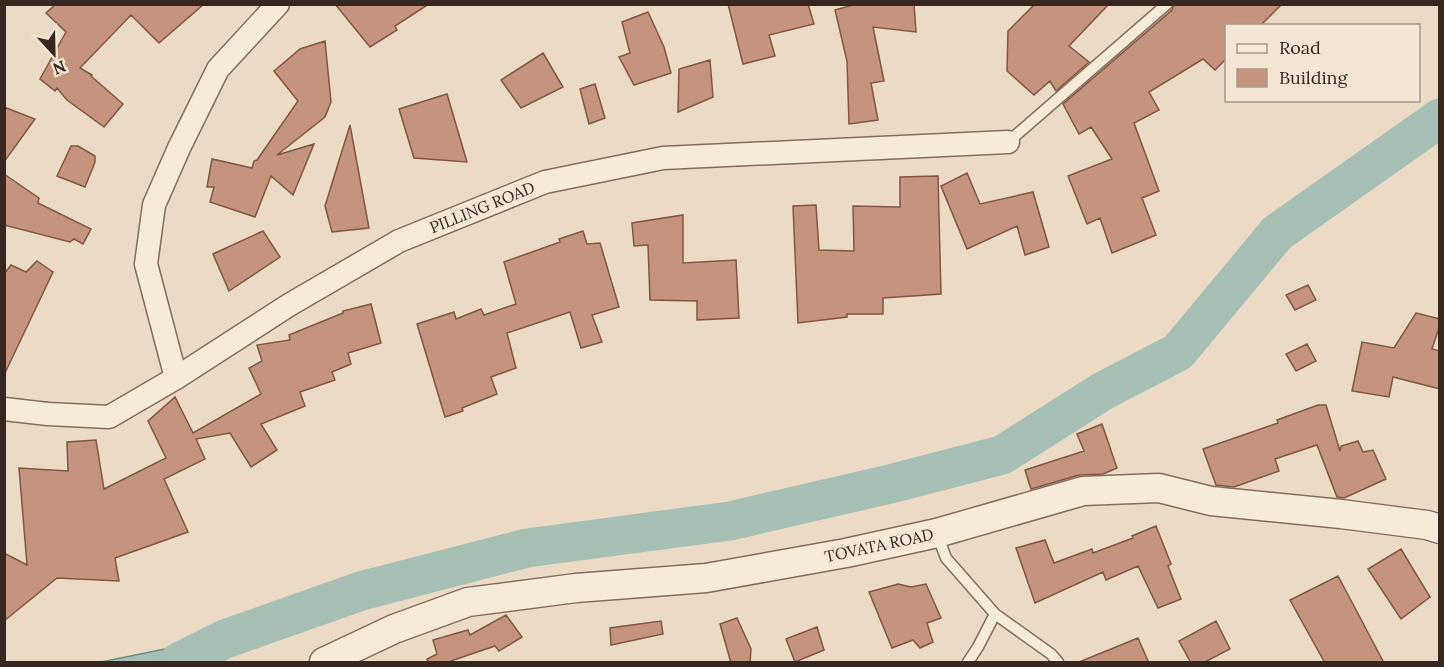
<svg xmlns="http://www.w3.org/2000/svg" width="1444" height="667" viewBox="0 0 1444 667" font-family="Lora,serif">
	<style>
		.water { fill: #a7bfb5; stroke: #6f8d81; stroke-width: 1.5 }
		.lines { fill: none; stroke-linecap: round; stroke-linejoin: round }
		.river { stroke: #a7bfb5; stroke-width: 39 }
		.building { fill: #c6937f; stroke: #825545; stroke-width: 1.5 }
		.service-casing { stroke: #856d5d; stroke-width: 13 }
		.minor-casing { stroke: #856d5d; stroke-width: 25 }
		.tertiary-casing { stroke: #856d5d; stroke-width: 31 }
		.service { stroke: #f6ead9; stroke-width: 10 }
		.minor { stroke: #f6ead9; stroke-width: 22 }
		.tertiary { stroke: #f6ead9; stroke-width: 28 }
		.labels { text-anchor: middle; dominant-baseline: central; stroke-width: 5; stroke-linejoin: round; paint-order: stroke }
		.street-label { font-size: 16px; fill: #362820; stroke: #f3e6d5 }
	</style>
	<rect width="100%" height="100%" fill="#ebdbc6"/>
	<path class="water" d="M214,639L190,662H101Z"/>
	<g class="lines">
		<path class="river" d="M179,662L225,639L361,591L527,548L730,521L890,484L1002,455L1103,391L1178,352L1277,233L1440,118"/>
	</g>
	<path class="building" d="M56,4H204L159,43L131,15L80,68L92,75L91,76L123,104L104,127L67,100L57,88L55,91L40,79L66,32L46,13Z
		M335,4H429L395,26L397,30L370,47Z
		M728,4H808L814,24L769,35L775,56L743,64Z
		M856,4H914L916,32L873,27L884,81L871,83L878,120L849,124L847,61L835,10Z
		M1035,4H1109L1069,46L1089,62L1056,91L1050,81L1034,95L1007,71L1008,31Z
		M1174,4H1282L1260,26H1227V58L1215,70L1203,59L1149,92L1159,110L1134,123L1159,191L1142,198L1156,235L1112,253L1100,218L1087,224L1068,176L1112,159L1091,127L1079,134L1063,104L1172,10Z
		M648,12L664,47L671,73L634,85L619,57L630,53L622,22Z
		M325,41L331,102L325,117L277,155L314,144L293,195L271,176L255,217L210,202L214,187H207L212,159L252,168L254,161L257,160L298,101L274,71L300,49Z
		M543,53L563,87L521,108L501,80Z
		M710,60L713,97L678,112L679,69Z
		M595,84L605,118L589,124L580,89Z
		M447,94L467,162L414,158L399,109Z
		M4,107L35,119L4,162Z
		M350,125L369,228L332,232L325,206Z
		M71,146H78L95,156V162L85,187L57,176Z
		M967,173L980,204L1033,192L1049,247L1025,255L1017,226L967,249L941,186Z
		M4,174L39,198L38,203L91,229L83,244L74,239L70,242L4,225Z
		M938,176L941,294L883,298V314H847V317L798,323L793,206L816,205L819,250L854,251L853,206L900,207V177Z
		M683,215V263L736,260L739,318L697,320V301L650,300L648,245L634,246L632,223Z
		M263,231L280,257L229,291L213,254Z
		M583,231L587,244L600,243L619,307L592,315L602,342L581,348L570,312L507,333L516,368L491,377L497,394L462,408L463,411L445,417L417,324L454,312L456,319L481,309L484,315L516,304L504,262L560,242L559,239Z
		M37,261L53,272L4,375V274L11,265L26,272Z
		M1308,285L1316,300L1295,310L1286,295Z
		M371,304L381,343L348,353L351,364L332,372L335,380L300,392L305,406L261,424L277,450L251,467L230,433L196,439L205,459L164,479L188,532L115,558L119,581L57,578L4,621V553L27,565L19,468L68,471L67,442L96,440L104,489L166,458L148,421L175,397L193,433L261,394L249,368L262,361L257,345L290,340L289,335L343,313V311Z
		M1416,313L1440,319V325L1432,349L1440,351V389L1393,377L1389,397L1352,391L1362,342L1394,348Z
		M1307,344L1316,361L1296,371L1286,354Z
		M1318,405H1326L1340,451L1341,446L1358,441L1363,452L1373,450L1386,479L1344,498L1337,497L1317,445L1275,459L1279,471L1234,487L1216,485L1203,449L1278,423L1277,420Z
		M1102,424L1117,468L1103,474L1079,475L1031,489L1025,470L1084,451L1077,434Z
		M1156,526L1171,564L1168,566L1181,599L1158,608L1138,566L1106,580L1103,572L1035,603L1016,548L1045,540L1054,563L1092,549L1093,553L1133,538L1132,536Z
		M1401,549L1430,597L1401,619L1368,569Z
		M1338,576L1346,591L1384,663H1325L1290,600Z
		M898,584L911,587L926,584L941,618L927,623L933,642L920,648L913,640L892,648L869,592Z
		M506,615L522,637L499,651L495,646L445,663H429L427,659L437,654L433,640L468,630L470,635Z
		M737,618L751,649L750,663H731L720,624Z
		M661,621L663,634L611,645L610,628Z
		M1216,621L1230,649L1203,663H1191L1179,641Z
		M817,627L824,650L795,662L786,639Z
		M1138,638L1149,663H1079V662Z"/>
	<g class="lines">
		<defs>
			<path id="service" d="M1008,142L1167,4
				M937,534L946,558L995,614L978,647L968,662
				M995,614L1051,654L1058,662"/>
			<path id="minor" d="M176,378L146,264L154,205L179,148L218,69L278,4
				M4,409L48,414L109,417L176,378L289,305L399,241L545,182L663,158L1008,142"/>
			<path id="tertiary" d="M324,662L394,629L468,602L576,588L706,578L846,553L937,533L1083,491L1159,488L1211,501L1341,514L1427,525L1440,529"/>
		</defs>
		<use href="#service" class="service-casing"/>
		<use href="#minor" class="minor-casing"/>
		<use href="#tertiary" class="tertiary-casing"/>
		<use href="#service" class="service"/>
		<use href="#minor" class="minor"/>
		<use href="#tertiary" class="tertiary"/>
	</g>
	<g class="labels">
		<g class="street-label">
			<text transform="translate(482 207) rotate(-22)">PILLING ROAD</text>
			<text transform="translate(879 545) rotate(-12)">TOVATA ROAD</text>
		</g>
	</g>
	<rect width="1444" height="667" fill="none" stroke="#362820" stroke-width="12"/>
	<rect x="1225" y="24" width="195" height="78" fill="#f3e6d5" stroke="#a79a8d" stroke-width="1.5"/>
	<rect x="1237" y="44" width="30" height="9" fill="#f6ead9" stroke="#a79a8d" stroke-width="1.5"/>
	<text x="1279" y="54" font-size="18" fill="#362820">Road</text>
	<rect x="1237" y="69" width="30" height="18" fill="#c6937f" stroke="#a79a8d" stroke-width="1.5"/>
	<text x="1279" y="84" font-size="18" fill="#362820">Building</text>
	<g transform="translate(54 54) rotate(158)" stroke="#f3e6d5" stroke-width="4.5" paint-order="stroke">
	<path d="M0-4.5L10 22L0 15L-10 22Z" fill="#362820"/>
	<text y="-9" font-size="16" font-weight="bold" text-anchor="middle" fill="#362820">N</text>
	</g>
</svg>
